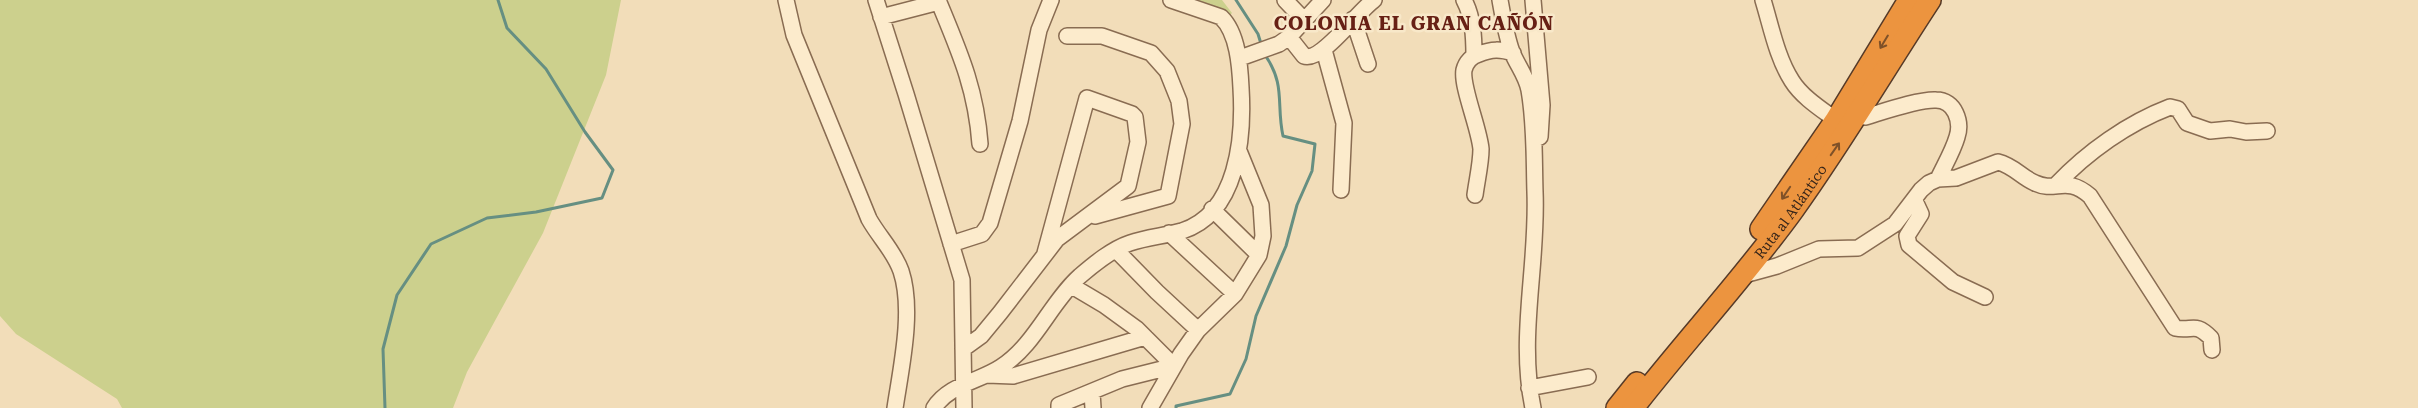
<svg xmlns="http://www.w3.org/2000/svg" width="2418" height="408" viewBox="0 0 2418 408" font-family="'Roboto Serif',serif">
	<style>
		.green { fill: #ccd08d }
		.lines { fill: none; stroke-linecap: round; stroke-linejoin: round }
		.stream { stroke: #668f82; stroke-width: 3 }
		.minor-casing { stroke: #896c52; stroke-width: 18 }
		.highway-casing { stroke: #563a28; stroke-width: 24 }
		.minor { stroke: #fcebcc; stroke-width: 15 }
		.highway { stroke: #ec943f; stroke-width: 21 }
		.oneway { stroke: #7f5128 }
		.labels { text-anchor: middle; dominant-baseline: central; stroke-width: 5; stroke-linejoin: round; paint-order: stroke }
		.street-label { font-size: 14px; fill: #362519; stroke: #f8e8c9 }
		.district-label { font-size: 19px; font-weight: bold; letter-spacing: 1px; fill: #672015; stroke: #f8e8c9 }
	</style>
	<rect width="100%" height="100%" fill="#f2ddb9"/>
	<path class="green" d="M0,0H621L606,75L543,233L467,372L453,408H122L117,399L16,334L0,316Z
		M1175,0H1222L1232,13L1227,18Z"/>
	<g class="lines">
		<path class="stream" d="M1236,0L1258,34L1262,47
			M385,408L383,349L397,295L431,244L487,218L536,212L602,198L613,170L585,132L546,69L507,28L498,0
			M1176,408V406L1230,394L1246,359L1256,316L1286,246L1297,205L1312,171L1315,144L1283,136C1276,104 1286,85 1265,55"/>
		<defs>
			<path id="minor" d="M786,0L794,35L869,219C879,237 894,251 901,271C914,310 901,368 895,408
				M876,0L906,94L962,280L964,408
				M938,0C959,51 976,88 980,144
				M1285,0L1304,20
				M1464,0C1473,17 1474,36 1474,56
				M1500,0C1503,17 1506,35 1512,52C1517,65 1526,75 1529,90C1535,123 1534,159 1535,192C1538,265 1518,336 1533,408
				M1533,0L1542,105L1540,137
				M1763,0C1771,26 1777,58 1792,81C1802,97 1821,109 1836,120
				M881,17L939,2
				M1353,19L1368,64
				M1067,36H1102L1151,53L1167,71L1179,101L1182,124L1168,196L1095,216
				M1289,37L1304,56C1321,63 1359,10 1374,0
				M1324,50L1344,123L1341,190
				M1240,58L1279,44L1289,37L1323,0
				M1857,115L1865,117C1882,112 1919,99 1936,100C1955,100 1962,122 1957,137C1953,151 1944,166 1938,179
				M2056,185C2087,152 2128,123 2170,107L2178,109L2187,123L2210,131L2230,129L2246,132L2267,131
				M1475,195C1477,180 1481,163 1481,149C1479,127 1461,86 1464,70C1466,62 1472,56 1479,54C1492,49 1500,49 1513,53
				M1915,201L1921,214L1907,236L1909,245L1953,282L1985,297
				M1212,209L1259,255
				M1169,233L1235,294
				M951,244L982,234L990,223L1020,121L1039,30L1051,0
				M1116,250L1157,292L1198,330
				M1744,275L1777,266L1819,249L1858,248L1895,224L1921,190L1929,183L1938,179L1956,178L1998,162C2014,166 2021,177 2035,183C2056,193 2066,175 2090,196L2175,328C2193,332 2194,321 2211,338L2212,350
				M963,349L981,336L1000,313L1057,239L1128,186L1138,142L1135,117L1132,114L1087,98L1045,253
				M987,375L1013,376L1145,337
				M1529,388L1588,377
				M1092,392L1093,408
				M934,408C948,385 980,381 1001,367C1036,344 1050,303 1080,276C1094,264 1112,249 1130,243C1147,237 1165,236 1182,231C1238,213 1244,137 1241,88C1240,67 1238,33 1221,17L1171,0
				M1059,408V405L1122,379L1174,366L1137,329L1104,305L1072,286
				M1150,408L1181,354L1198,330L1235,294L1259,255L1263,236L1261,205L1239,151"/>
			<g id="highway">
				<path d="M1761,229L1836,120L1909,0"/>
				<path d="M1617,408L1637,383"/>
				<path id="s1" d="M1633,408C1685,341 1743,279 1793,210C1842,142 1884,70 1930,0"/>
			</g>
		</defs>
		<use href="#minor" class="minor-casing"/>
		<use href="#highway" class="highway-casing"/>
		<use href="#minor" class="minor"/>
		<use href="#highway" class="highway"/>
	</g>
	<defs><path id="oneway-shaft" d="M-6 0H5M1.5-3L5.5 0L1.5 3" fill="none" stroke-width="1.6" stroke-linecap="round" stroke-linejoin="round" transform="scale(1.25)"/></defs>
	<g class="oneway">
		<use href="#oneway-shaft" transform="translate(1884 42) rotate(121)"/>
		<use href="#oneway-shaft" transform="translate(1835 149) rotate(-55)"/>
		<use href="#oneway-shaft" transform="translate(1786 193) rotate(124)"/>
	</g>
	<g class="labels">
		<g class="street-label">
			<text stroke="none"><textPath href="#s1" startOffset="252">Ruta al Atlántico</textPath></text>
		</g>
		<g class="district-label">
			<text x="1414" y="23">COLONIA EL GRAN CAÑÓN</text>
		</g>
	</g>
</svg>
